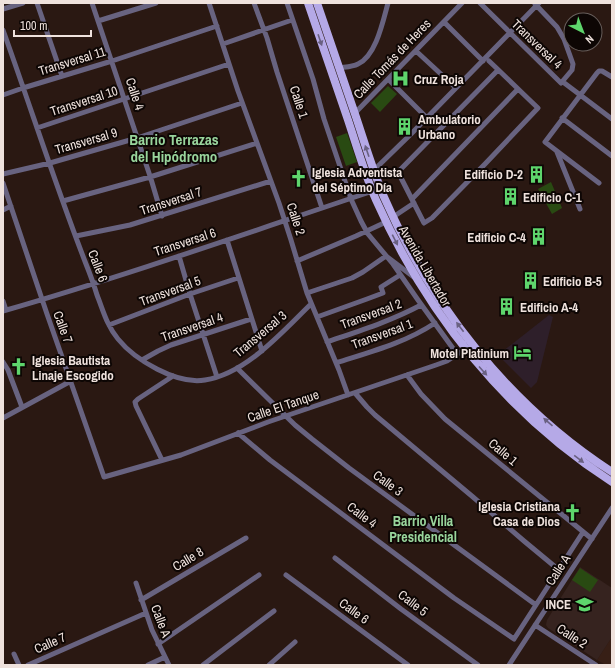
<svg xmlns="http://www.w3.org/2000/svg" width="615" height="668" viewBox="0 0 615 668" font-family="'Archivo Narrow',sans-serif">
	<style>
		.commercial { fill: #2e1f2a }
		.built { fill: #371f16 }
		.education { fill: #36231f }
		.green { fill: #294a12 }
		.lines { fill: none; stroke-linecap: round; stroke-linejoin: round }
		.minor { stroke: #686380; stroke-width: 5 }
		.primary { stroke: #b5a9e7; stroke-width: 8 }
		.oneway { fill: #696081 }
		.labels { text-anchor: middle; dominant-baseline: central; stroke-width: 4; stroke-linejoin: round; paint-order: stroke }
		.street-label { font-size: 13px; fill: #efe2dd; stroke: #0d0604 }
		.poi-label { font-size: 13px; font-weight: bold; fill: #efe2dd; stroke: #0d0604; text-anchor: start }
		.neighbourhood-label { font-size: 14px; font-weight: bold; fill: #99d59c; stroke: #0d0604 }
		.quarter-label { font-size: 15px; font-weight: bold; fill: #99d59c; stroke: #0d0604 }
	</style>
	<rect width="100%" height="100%" fill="#2a1812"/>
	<path class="commercial" d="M549,315L553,317L537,382L531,388L498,355Z"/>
	<path class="built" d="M612,637V665H606L597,660Z"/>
	<path class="education" d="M580,567L612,588V637L597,660L548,628L546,625L547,620Z"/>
	<path class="green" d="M388,86L397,94L380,112L371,103Z
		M347,133L357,162L346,166L336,137Z
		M551,182L562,208L552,214L538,189Z
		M580,568L598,580L590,592L572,580Z"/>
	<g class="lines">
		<path class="minor" d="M37,3L62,76
			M92,3L151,179L162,216
			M209,3L238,91L279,203L291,240L307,293L339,370L348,395
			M254,3L267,38L277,72L322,208
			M287,3L313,79L324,119L351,199L361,221L368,234L393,264L418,300L457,354
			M480,3L561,83L572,70L573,64L564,39L557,27L535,4
			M3,9L23,3
			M98,21L156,3
			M444,22L483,61
			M3,30C31,108 56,187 86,264C90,274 94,285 97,295C103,310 107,326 118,339C135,360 177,385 205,380C246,374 282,332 311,304
			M223,44L292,20
			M416,51L456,88
			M489,61C506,77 522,93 538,108L485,164L432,218L424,223L398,172L498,70
			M339,68C345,67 352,67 358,64C376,56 383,21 388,3
			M388,79L427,118
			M563,82L612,119
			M3,95L23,88L112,61L217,26
			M355,113L462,3
			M562,118L612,156
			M37,128L229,64
			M557,152L580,209
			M374,170L411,134L539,3
			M3,174L50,163L137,138L242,103
			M3,183L47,314L104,477L181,455L268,422L436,365L447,361L465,349
			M599,183L545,142L597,73L599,71H602L612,77
			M412,199L518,89
			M63,201L150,177L257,143
			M3,210L11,206
			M393,217L414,203
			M76,236L130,225L271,181
			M227,240L262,351
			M179,256L190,294L217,377
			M297,261L356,236L386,222
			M307,293L352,278L363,272L386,256L415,278
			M3,301L6,310
			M3,311C128,275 250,232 373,191
			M317,317L367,299L383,293L381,287L400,275
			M109,325L190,294L238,278
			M327,342C359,331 391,321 421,305
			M142,360L158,351L171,345L251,319
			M3,362L8,370L22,407
			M336,363C370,352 405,343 435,323
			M237,368L295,425L312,439L349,468L536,605
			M407,375L421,394L445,419L592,539
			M355,393L367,407L375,415L473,497L524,541L559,570
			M3,418L71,381
			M238,433L270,460L454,598L514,639L583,532
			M162,460L136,406L135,402L138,399L173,376
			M335,558L401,609L478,665
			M286,575L408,665
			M136,583L152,630L169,665
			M141,600L246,538
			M535,625L596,665
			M158,644L259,575
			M14,654L19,665
			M28,665L146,613
			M148,665L165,657
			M203,665L274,611
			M269,665L295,642
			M509,665L612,508"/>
		<path class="primary" d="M308,3C321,42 335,81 348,120C357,147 365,175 376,200C427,315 506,413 612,482
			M317,3C330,41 343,79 356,117C365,144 373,171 384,197C432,307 510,406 612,472"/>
	</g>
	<defs><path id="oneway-solid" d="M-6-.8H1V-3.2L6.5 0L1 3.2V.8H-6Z"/></defs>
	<g class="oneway">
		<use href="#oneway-solid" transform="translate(320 40) rotate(71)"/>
		<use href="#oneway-solid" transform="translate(367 151) rotate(-109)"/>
		<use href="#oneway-solid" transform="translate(395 240) rotate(63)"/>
		<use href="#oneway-solid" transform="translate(460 327) rotate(-127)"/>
		<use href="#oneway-solid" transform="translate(483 371) rotate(48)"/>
		<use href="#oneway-solid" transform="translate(548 422) rotate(-139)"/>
		<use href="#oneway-solid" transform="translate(579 459) rotate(37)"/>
	</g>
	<defs>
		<symbol id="hospital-bare" viewBox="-9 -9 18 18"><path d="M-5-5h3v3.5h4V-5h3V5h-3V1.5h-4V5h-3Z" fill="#5ed56c" stroke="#0d0604" stroke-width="2.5" paint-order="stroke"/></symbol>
		<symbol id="building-bare" viewBox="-9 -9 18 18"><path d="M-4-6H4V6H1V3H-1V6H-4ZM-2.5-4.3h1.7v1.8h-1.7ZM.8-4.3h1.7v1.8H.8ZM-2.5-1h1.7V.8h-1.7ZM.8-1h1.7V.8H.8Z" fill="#5ed56c" stroke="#0d0604" stroke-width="2.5" paint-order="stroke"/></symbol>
		<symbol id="church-bare" viewBox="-9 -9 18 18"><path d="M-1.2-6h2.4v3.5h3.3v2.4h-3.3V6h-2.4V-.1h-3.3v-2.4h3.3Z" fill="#5ed56c" stroke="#0d0604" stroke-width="2.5" paint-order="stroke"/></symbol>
		<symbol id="hotel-bare" viewBox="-9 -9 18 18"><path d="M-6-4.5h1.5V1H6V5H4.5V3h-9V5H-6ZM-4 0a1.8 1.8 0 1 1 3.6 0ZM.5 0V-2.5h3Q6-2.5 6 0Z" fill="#5ed56c" stroke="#0d0604" stroke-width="2.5" paint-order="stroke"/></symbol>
		<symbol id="university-bare" viewBox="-9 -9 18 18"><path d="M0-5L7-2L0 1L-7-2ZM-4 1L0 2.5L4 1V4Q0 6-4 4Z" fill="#5ed56c" stroke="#0d0604" stroke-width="2.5" paint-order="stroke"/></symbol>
	</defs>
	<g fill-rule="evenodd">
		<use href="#hospital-bare" x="388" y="66" width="25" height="25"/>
		<use href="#building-bare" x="392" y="114" width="25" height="25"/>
		<use href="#building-bare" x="524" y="162" width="25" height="25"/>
		<use href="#church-bare" x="286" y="166" width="25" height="25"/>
		<use href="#building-bare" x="498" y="184" width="25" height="25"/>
		<use href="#building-bare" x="526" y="224" width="25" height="25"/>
		<use href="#building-bare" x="518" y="268" width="25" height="25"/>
		<use href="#building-bare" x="494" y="294" width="25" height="25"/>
		<use href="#hotel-bare" x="510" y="340" width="25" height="25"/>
		<use href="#church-bare" x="6" y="354" width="25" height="25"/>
		<use href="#church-bare" x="560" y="500" width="25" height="25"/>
		<use href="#university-bare" x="572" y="592" width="25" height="25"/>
	</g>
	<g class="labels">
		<g class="street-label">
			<text transform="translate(537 44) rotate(44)">Transversal 4</text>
			<text transform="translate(392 59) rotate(-46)">Calle Tomás de Heres</text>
			<text transform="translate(72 61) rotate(-17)">Transversal 11</text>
			<text transform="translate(135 94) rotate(72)">Calle 4</text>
			<text transform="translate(84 101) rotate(-18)">Transversal 10</text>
			<text transform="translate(299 102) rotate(72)">Calle 1</text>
			<text transform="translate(86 141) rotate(-16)">Transversal 9</text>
			<text transform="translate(171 201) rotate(-18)">Transversal 7</text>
			<text transform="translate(296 219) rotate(72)">Calle 2</text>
			<text transform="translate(185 242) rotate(-18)">Transversal 6</text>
			<text transform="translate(98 266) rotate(69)">Calle 6</text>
			<text transform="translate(425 266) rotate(60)">Avenida Libertador</text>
			<text transform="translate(170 291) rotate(-20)">Transversal 5</text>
			<text transform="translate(371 314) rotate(-20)">Transversal 2</text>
			<text transform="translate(63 327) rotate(70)">Calle 7</text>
			<text transform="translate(192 327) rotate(-19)">Transversal 4</text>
			<text transform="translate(260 334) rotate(-40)">Transversal 3</text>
			<text transform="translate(382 334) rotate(-20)">Transversal 1</text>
			<text transform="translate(283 406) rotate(-19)">Calle El Tanque</text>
			<text transform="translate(503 452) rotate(40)">Calle 1</text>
			<text transform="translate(388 483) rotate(36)">Calle 3</text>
			<text transform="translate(362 515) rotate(37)">Calle 4</text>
			<text transform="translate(188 559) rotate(-31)">Calle 8</text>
			<text transform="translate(558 570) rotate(-57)">Calle A</text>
			<text transform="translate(413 603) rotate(37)">Calle 5</text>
			<text transform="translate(354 611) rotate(36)">Calle 6</text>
			<text transform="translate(161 621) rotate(69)">Calle A</text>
			<text transform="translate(572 636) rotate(33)">Calle 2</text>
			<text transform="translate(50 643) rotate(-24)">Calle 7</text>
		</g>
		<g class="poi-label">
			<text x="414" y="79">Cruz Roja</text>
			<text x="418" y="119">Ambulatorio<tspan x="418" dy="15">Urbano</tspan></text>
			<text x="312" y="172">Iglesia Adventista<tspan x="312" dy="15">del Séptimo Día</tspan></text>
			<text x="523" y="174" text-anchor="end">Edificio D-2</text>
			<text x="523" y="197">Edificio C-1</text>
			<text x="526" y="237" text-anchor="end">Edificio C-4</text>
			<text x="543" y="281">Edificio B-5</text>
			<text x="520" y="307">Edificio A-4</text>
			<text x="509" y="353" text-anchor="end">Motel Platinium</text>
			<text x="32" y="360">Iglesia Bautista<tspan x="32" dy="15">Linaje Escogido</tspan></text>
			<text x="560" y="506" text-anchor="end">Iglesia Cristiana<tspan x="560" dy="15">Casa de Dios</tspan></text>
			<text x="571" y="604" text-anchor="end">INCE</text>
		</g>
		<g class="neighbourhood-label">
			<text x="423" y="521">Barrio Villa<tspan x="423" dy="16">Presidencial</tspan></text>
		</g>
		<g class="quarter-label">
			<text x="174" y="139">Barrio Terrazas<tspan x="174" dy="17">del Hipódromo</tspan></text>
		</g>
	</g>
	<rect width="615" height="668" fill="none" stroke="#efe2dd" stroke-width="8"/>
	<g transform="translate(583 32) rotate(138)"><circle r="19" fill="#0d0604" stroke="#675e5b"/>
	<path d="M0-3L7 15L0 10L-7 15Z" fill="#5ed56c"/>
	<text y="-6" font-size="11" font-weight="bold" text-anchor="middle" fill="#efe2dd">N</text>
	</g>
	<path d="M14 30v6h77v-6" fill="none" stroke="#efe2dd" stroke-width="2"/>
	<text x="20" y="30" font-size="12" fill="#efe2dd" stroke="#0d0604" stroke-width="3" paint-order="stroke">100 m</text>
</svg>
